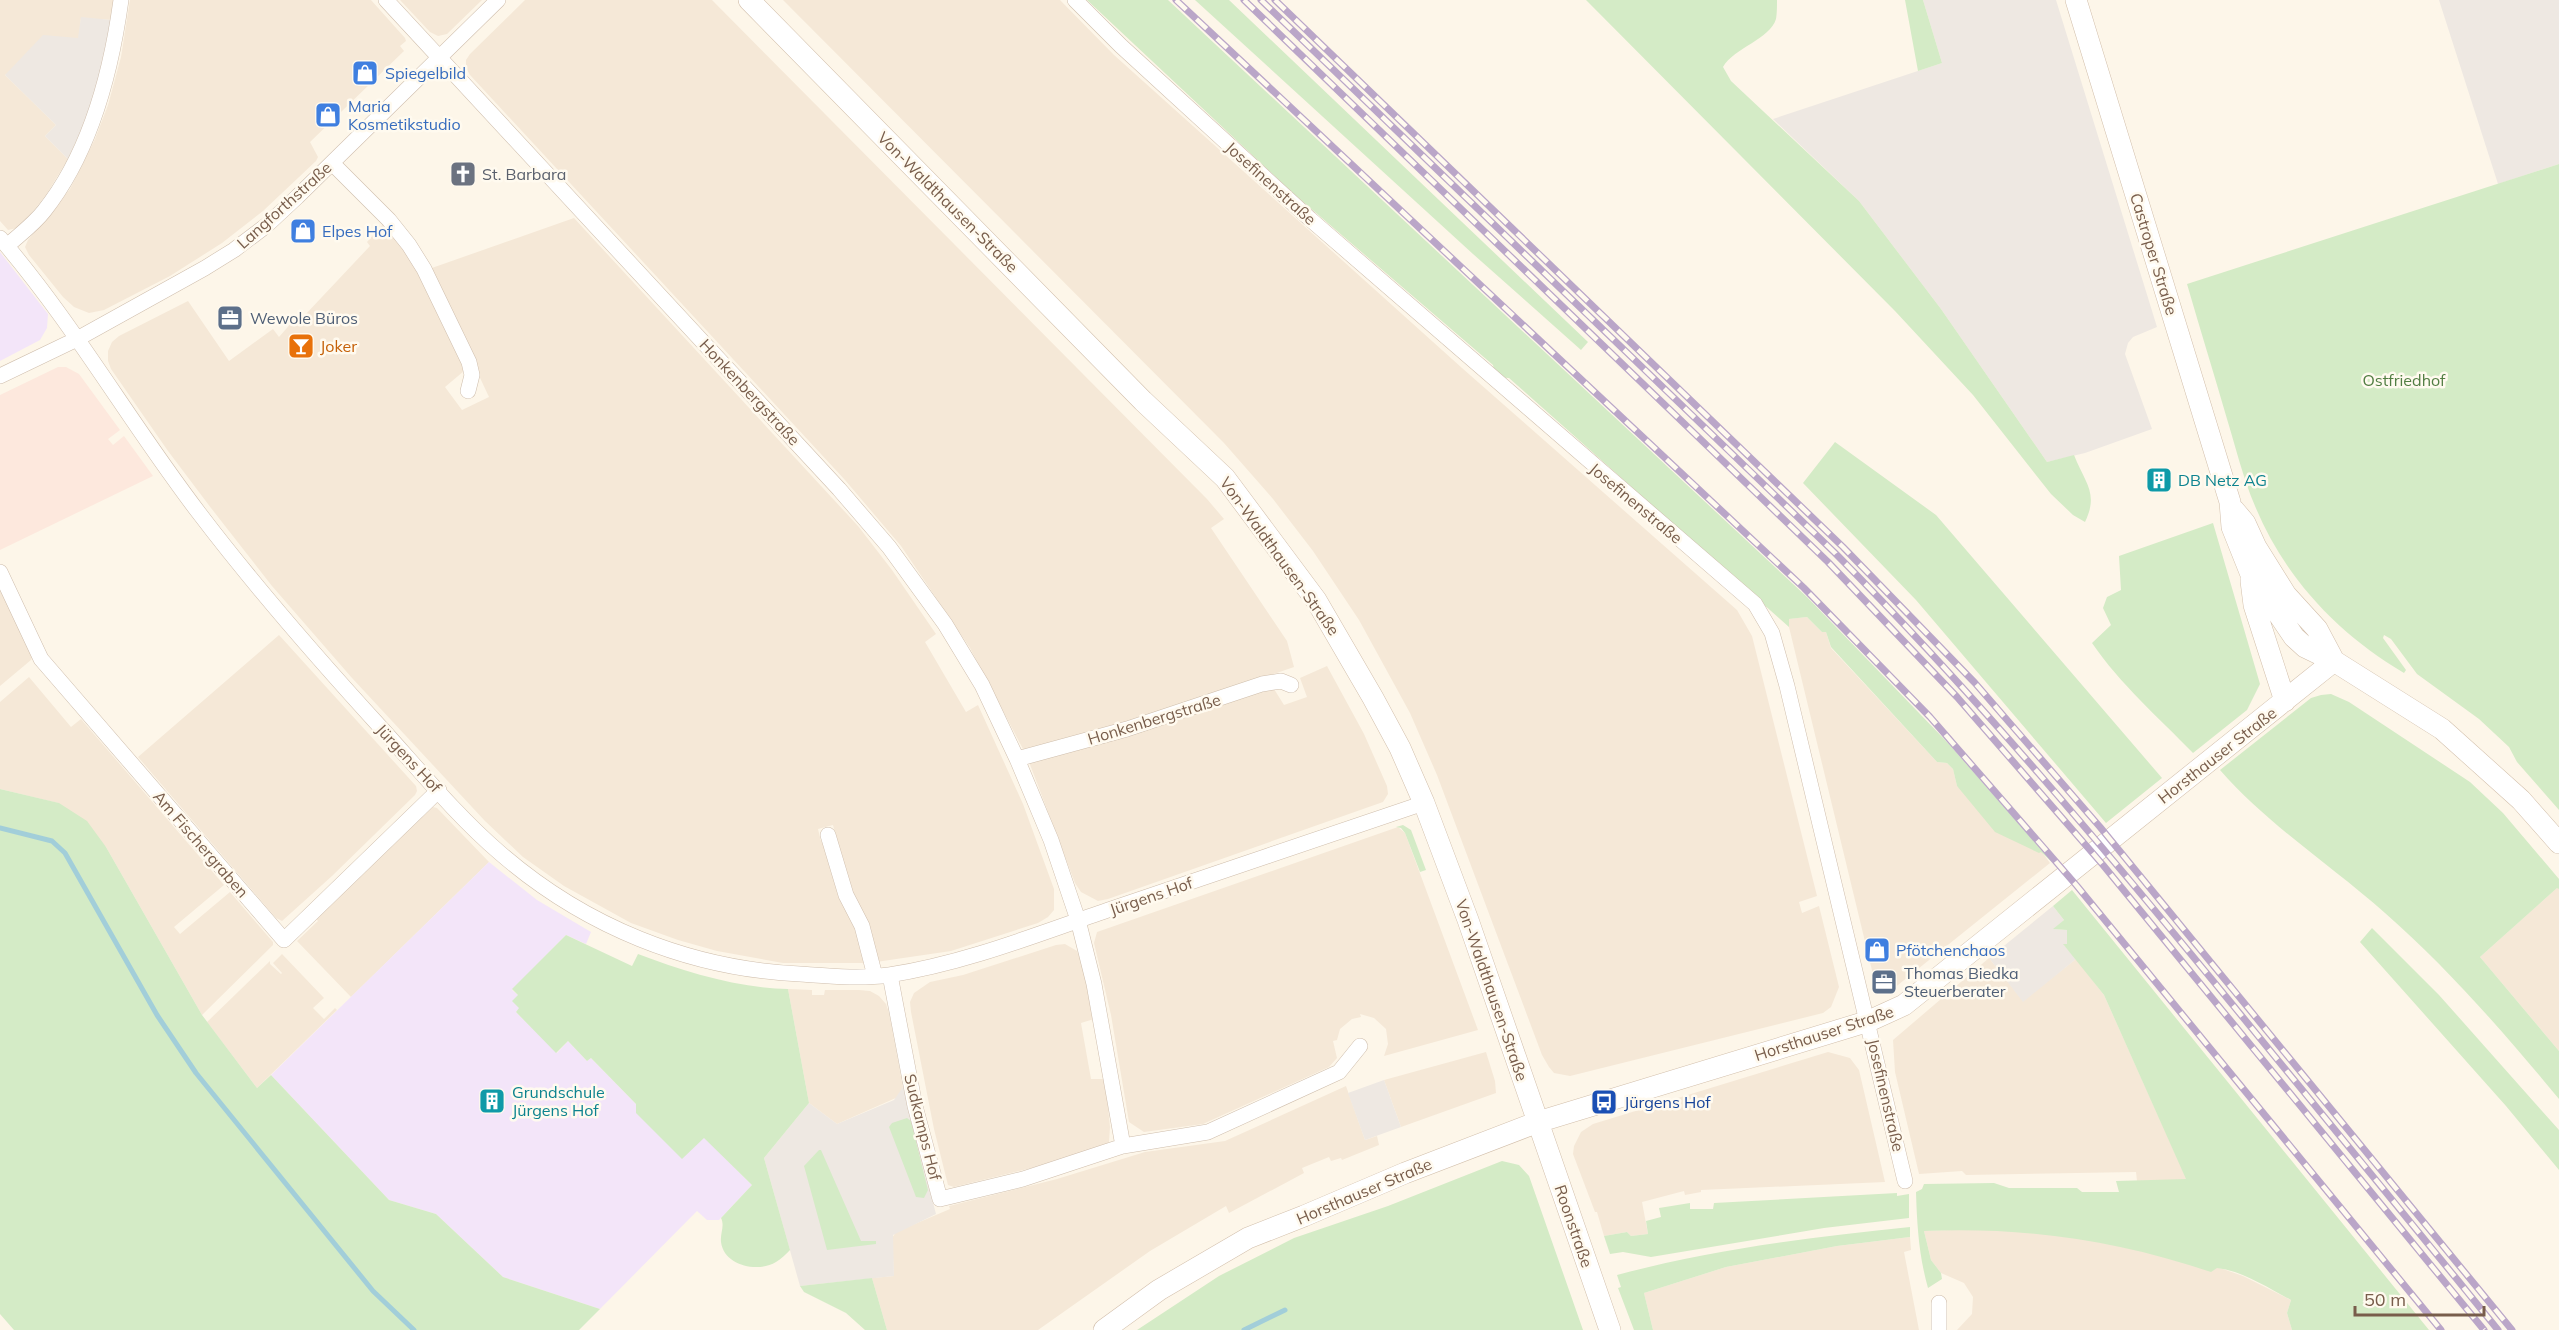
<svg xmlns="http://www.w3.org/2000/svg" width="2559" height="1330" viewBox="0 0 2559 1330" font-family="Mulish,sans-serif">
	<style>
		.residential { fill: #f5e8d7 }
		.commercial { fill: #fde8dd }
		.industrial { fill: #eee8e2 }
		.education { fill: #f3e5f9 }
		.green { fill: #d4ebc6 }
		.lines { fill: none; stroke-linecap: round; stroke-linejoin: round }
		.stream { stroke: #a2ced9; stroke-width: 5 }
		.street-casing { stroke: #cfbead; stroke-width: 16 }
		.secondary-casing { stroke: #d2bfab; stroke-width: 22 }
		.street { stroke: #fff; stroke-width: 15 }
		.secondary { stroke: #fff; stroke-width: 21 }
		.rail-casing { stroke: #baa6c8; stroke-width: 7 }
		.rail { stroke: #fffaef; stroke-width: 4.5; stroke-dasharray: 14; stroke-linecap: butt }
		.labels { text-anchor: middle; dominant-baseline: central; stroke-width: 5; stroke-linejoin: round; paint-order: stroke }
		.shop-label { font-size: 16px; fill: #366cbe; stroke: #fffaef; text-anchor: start }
		.worship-label { font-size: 16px; fill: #5b616d; stroke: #fffaef; text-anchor: start }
		.street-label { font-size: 16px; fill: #785d4b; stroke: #fffaef }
		.service-label { font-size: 16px; fill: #4e5e75; stroke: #fffaef; text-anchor: start }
		.food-label { font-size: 16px; fill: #c56008; stroke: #fffaef; text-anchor: start }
		.park-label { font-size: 16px; fill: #527e43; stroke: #fffaef }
		.culture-label { font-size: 16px; fill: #0d838f; stroke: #fffaef; text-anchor: start }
		.transit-label { font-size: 16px; fill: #164399; stroke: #fffaef; text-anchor: start }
	</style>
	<rect width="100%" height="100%" fill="#fdf6e9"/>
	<path class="residential" d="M0,0H114L112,20L81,18L79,38L5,75L56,125L45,136L68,159L46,195L30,215L17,228L8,230L0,221Z
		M130,0H371L405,38L406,41L400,46L404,51L310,142L318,157L316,161L263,211L222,243L170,276L104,310L89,313L74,307L63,297L29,255L25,247L28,240L70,189L95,139L108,105L121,57Z
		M400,0H482L447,34L438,36L430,32Z
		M525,0H712L1207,499L1224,519L1211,528L1287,641L1294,667L1158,714L1024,751L970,648L901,546L845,480L470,75L466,68V60L470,54Z
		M783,0H1060L1114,55L1462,368L1737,610L1752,636L1817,896L1799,902L1802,913L1819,906L1839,987L1831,1007L1823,1013L1570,1076L1554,1073L1549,1067L1542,1055L1437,775L1410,713L1359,620L1313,551L1273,499L1224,443Z
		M574,218L858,526L892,570L936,634L925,642L966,712L978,705L1023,804L1054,889V910L1048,917L1038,923L951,951L876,962L849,890L833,825L818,829L821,841L830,850L858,929L867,963H783L717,951L678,940L631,923L564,886L523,857L485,821L352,678L272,586L211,508L168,451L111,369L108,361V351L112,342L119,336L188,301L229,361L273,329L279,337L301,312L305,315L370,246L367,242L385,222L404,244L465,363L464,371L445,387L462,410L489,397L429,269Z
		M0,586L33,655L31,660L0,686Z
		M1807,617L1822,632H1826L1831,648L1937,762L1947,763L1953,769L1957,786L2041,851L2050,863L1893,989L1876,987L1789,627L1788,619Z
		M279,635L416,786L417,791L415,795L332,876L282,921L276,918L138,757Z
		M1327,666L1364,734L1387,786L1388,794L1383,802L1108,899L1098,901L1081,892L1075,883L1029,762L1268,687L1274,689L1284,705L1307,697L1300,678Z
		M29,677L71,727L81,719L224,885L174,927L180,934L230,892L273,942V945L202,1015L106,847L58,803L0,789V702Z
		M433,807L437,808L489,862L351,997L297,941L318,921L315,917Z
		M1398,827L1405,833L1478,1030L1384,1056L1388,1044L1386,1029L1374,1018L1360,1014L1361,1017L1352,1019L1340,1029L1337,1040L1333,1041L1337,1058L1329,1067L1203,1124L1144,1132L1129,1122L1111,1015L1094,943L1097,932Z
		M2558,887L2559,889V1051L2480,957Z
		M1065,944L1077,951L1086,975L1094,1019L1081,1023L1091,1079H1105L1110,1127L1109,1142L1103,1146L1044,1165L954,1187L948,1185L934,1129L911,1012L910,1002L914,993L930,982L963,975L1056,945Z
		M282,954L324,998L313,1008L324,1019L335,1008L337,1010L257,1088L207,1022L270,961V964L281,974L282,973L273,963Z
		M1989,958L2023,1001L2076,959L2104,995L2187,1180L2137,1181L2136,1172L1966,1175L1962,1171L1919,1174L1895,1072L1893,1040Z
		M788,989L812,990V995H824L825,990H859L870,991L879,996L886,1004L889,1013L903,1087L898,1097L837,1124L809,1103Z
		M1486,1052L1495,1081L1496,1093L1401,1127L1384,1080Z
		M1828,1052L1850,1058L1859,1070L1885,1182L1701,1190V1192L1685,1195L1684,1191L1642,1202L1648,1234L1631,1236L1627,1232L1604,1236L1597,1212H1595L1573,1154L1574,1146L1581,1132L1593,1124Z
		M1346,1086L1365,1140L1377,1136L1379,1145L1342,1160L1341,1158L1331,1161L1329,1157L1302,1168L1304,1173L1229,1213L1226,1206L1150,1251L1038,1330H887L872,1278L894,1276L892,1238L896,1232L950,1209L949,1206L1057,1179L1145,1152L1225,1141Z
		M1976,1229L2030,1232L2091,1240L2223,1269L2243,1276L2291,1300L2287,1313L2292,1330H1957L1972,1314L1973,1297L1964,1283L1941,1273L1931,1260L1924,1231Z
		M1910,1237L1911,1250L1904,1252L1919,1330H1653L1644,1293L1726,1267L1837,1246Z"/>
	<path class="commercial" d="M58,367H66L79,374L120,430L108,439L113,445L124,436L153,476L0,550V395Z"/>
	<path class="industrial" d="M1923,0H2056L2157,327L2133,337L2128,343L2125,354L2152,429L2085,453L2047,462L1941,309L1859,201L1773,119L1942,63Z
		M2439,0H2559V164L2498,184Z
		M81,17L112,20L101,73L86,119L68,159L45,136L56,125L5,75L43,35L78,38Z
		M2053,906L2064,920L2054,929L2067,930V944L2064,945L2076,959L2023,1002L1989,958Z
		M1384,1080L1401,1127L1365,1140L1348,1093Z
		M903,1087L936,1214L893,1235L894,1276L800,1286L764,1158L809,1103L837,1124L894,1100Z"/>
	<path class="education" d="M0,252L48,314L47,328L40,340L0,361Z
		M489,862L537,900L591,932L586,944L566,935L512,990L518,995L520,1008L516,1012L557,1053L568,1041L587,1061L591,1058L636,1104L682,1158L704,1137L752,1185L719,1220H707L697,1211L600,1309L503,1277L436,1214L389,1200L271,1075Z"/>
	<path class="green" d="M1087,0H1168L1807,597L1948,743L2054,864L2041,852L2039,853L1995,832L1957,786L1953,769L1947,763L1937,762L1831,647L1826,632H1822L1807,617L1789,619V627L1509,378C1498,378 1495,375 1493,365L1294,194Z
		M1195,0H1229L1588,342L1581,350L1473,254Z
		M1586,0H1777C1777,6 1777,14 1776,19C1770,39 1734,48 1723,67L1731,81L1859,201L1941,309L2047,462L2074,455C2085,483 2099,493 2085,522L2073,515L2051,494L1973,395L1895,311Z
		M1905,0H1923L1942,63L1918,71Z
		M2559,164V810L2517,762L2509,747L2479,719L2417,674L2391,639L2384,635L2383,638L2406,670L2404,673C2337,633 2285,578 2255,506C2243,478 2236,448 2227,419C2214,374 2200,329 2187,284Z
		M1835,442L1936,515L2162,778L2106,823L1916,600L1803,483Z
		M2213,523L2260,684L2247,710L2193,753C2159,718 2120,684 2092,643L2111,625L2103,608L2107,597L2121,590L2119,556Z
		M2331,694L2349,702L2470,782L2503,813L2559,879V889L2557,888L2480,957L2559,1051V1099C2506,1035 2448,968 2385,913C2331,865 2268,825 2220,770L2311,698L2321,695Z
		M0,789L59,803L87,821L106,847L202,1015L257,1088L271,1075L389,1200L436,1214L503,1277L600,1309L579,1330H14L0,1314Z
		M1403,825L1411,830L1426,870L1420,872L1405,833L1401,828L1396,827Z
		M2072,890L2429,1330H2292L2287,1313L2291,1300C2268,1288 2243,1271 2217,1268L2211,1272C2115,1240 2026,1227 1924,1231L1931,1260L1941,1273L1942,1279L1928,1288C1919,1256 1917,1226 1916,1192L1922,1189L1924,1184L1994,1183L2009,1188H2077L2082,1192H2119L2116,1181L2186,1179L2104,995L2063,944H2067V930L2053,929L2064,920L2053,906Z
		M2372,928L2439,995L2559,1130V1170L2506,1106L2360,942Z
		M566,935L632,966L638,954C685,972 738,988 788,989L809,1103L764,1158L790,1250C786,1254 781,1259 776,1262C758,1273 724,1266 721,1242C720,1233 725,1226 721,1218L752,1185L704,1138L682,1159L636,1113V1104L591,1058L587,1061L568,1041L556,1053L516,1012L519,1008L512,1001L518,995L512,989Z
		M907,1118L911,1121L928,1190L924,1198L916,1197L889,1127L892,1123Z
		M819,1150H821L861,1241H876V1244L827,1250L804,1166Z
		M1502,1161L1519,1165L1529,1176L1583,1330H1137L1219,1276L1294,1238L1388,1206Z
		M1897,1193V1196L1909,1194V1218L1824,1228L1651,1257L1623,1252L1610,1254L1604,1236L1627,1232L1631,1236L1648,1234L1646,1221L1661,1217L1659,1208L1690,1203V1209H1713L1714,1203Z
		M1910,1227V1237L1837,1246L1726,1267L1644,1293L1653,1330H1634L1618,1288L1621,1287L1617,1275C1712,1249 1812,1237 1910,1227Z
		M872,1278L887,1330H865L846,1313L804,1292L800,1286Z"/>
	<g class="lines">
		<path class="stream" d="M0,828L52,841L65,853L157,1015L196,1073L373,1291L414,1330
			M1244,1330L1285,1310"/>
		<defs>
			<path id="street" d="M386,0L839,489L889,547L945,624L982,685L1017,759L1051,840L1078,920L1094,984L1123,1146L1208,1132L1339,1072L1360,1046
				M1075,0L1121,46L1310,219L1755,604L1772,633L1787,686L1905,1181
				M332,163L389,220L409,245L424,269L469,362L472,375L468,391
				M0,238C74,324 130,423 199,513C256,588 319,660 383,730C421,772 458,817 500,853C584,926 689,969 800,974C829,976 860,979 889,975C966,963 1038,934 1111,909C1215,874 1320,838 1424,803
				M7,246C19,235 34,224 44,211C91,152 111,73 121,0
				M0,376L77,339L205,268L234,250L267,225L297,197L498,0
				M0,572L41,659L284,940L439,790
				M1017,759L1127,729L1262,684L1281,681L1291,685
				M828,835L846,895L862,926L875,976
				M890,975L915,1106L940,1199L1023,1179L1123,1146
				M1939,1330V1303"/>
			<path id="secondary" d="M749,0L1143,401L1225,478L1316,600L1373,698L1400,748L1424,803L1468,920L1610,1330
				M2076,0L2230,502L2232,527L2250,572L2294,637L2305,647L2334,661L2442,729L2521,800L2559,843
				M2234,510L2245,523L2256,547L2286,595L2317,629L2334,661
				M2251,581L2254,605L2285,701
				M1104,1330L1159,1290L1248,1238L1304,1216L1405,1173L1538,1122L1869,1021L1904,1005L2334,661"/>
		</defs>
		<use href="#street" class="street-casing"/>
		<use href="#secondary" class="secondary-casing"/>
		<use href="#street" class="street"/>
		<use href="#secondary" class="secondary"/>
		<defs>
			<path id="rail" d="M1176,0L1804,588L1930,717L2077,886L2441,1330
				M1244,0L1828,562L1957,697L2103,865L2484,1330
				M1261,0L1835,553C1977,696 2105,849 2232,1004C2321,1113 2410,1221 2498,1330
				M1275,0L1843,547L1975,683L2100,827L2512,1330"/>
		</defs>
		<use href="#rail" class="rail-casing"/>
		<use href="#rail" class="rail"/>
	</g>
	<defs>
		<symbol id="shop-square" viewBox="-11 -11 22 22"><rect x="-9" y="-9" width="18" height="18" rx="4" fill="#3f7fe0" stroke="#fffaef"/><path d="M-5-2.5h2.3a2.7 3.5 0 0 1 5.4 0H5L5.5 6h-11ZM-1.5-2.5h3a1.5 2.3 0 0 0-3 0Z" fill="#fff"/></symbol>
		<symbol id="church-square" viewBox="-11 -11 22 22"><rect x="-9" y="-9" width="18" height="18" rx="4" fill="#6b7280" stroke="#fffaef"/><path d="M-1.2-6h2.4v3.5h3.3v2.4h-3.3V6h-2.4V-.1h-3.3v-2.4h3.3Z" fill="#fff"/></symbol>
		<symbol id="office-square" viewBox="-11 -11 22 22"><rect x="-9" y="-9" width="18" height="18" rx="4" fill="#5c6f8a" stroke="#fffaef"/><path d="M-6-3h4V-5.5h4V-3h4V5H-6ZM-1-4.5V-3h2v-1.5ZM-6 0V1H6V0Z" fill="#fff"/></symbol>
		<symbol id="bar-square" viewBox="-11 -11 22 22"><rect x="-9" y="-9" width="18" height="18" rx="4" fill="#e8710a" stroke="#fffaef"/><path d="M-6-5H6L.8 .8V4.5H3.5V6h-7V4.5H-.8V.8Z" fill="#fff"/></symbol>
		<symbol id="building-square" viewBox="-11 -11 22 22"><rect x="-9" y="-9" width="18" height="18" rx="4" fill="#0f9aa8" stroke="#fffaef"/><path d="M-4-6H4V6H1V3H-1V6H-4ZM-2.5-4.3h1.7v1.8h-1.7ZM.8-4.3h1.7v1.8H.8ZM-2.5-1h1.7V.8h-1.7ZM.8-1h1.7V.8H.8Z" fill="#fff"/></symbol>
		<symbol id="bus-square" viewBox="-11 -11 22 22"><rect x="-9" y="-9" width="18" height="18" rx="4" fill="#1a4fb4" stroke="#fffaef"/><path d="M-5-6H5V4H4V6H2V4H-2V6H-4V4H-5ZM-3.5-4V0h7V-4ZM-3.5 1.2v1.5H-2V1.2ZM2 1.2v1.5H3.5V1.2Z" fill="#fff"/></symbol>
	</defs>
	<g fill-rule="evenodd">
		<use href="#shop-square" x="350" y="58" width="30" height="30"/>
		<use href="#shop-square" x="313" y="100" width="30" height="30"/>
		<use href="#church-square" x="448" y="159" width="30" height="30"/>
		<use href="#shop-square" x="288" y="216" width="30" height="30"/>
		<use href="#office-square" x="215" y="303" width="30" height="30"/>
		<use href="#bar-square" x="286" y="331" width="30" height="30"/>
		<use href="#building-square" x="2144" y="465" width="30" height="30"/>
		<use href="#shop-square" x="1862" y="935" width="30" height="30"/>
		<use href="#office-square" x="1869" y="967" width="30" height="30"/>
		<use href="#building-square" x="477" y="1086" width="30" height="30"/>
		<use href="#bus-square" x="1589" y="1087" width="30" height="30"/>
	</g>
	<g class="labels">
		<g class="shop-label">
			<text x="385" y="73">Spiegelbild</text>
			<text x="348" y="106">Maria<tspan x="348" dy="18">Kosmetikstudio</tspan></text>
			<text x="322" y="231">Elpes Hof</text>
			<text x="1896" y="950">Pfötchenchaos</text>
		</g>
		<g class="worship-label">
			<text x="482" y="174">St. Barbara</text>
		</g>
		<g class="street-label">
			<text transform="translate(1271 183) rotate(42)">Josefinenstraße</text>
			<text transform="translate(948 202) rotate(45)">Von-Waldthausen-Straße</text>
			<text transform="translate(284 205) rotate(-42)">Langforthstraße</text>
			<text transform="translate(2154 254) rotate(73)">Castroper Straße</text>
			<text transform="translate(750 392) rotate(47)">Honkenbergstraße</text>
			<text transform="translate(1636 503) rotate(40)">Josefinenstraße</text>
			<text transform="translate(1280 556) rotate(54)">Von-Waldthausen-Straße</text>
			<text transform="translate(1154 719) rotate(-17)">Honkenbergstraße</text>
			<text transform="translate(2217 755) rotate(-38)">Horsthauser Straße</text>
			<text transform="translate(409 758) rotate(47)">Jürgens Hof</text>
			<text transform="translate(201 844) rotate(49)">Am Fischergraben</text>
			<text transform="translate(1151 896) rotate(-19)">Jürgens Hof</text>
			<text transform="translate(1492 990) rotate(71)">Von-Waldthausen-Straße</text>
			<text transform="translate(1824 1033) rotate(-18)">Horsthauser Straße</text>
			<text transform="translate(1886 1095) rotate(77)">Josefinenstraße</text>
			<text transform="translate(923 1127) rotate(76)">Sudkamps Hof</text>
			<text transform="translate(1364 1191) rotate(-23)">Horsthauser Straße</text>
			<text transform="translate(1574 1226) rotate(71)">Roonstraße</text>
		</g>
		<g class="service-label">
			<text x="250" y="318">Wewole Büros</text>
			<text x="1904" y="973">Thomas Biedka<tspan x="1904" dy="18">Steuerberater</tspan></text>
		</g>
		<g class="food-label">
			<text x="320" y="346">Joker</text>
		</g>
		<g class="park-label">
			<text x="2404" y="380">Ostfriedhof</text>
		</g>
		<g class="culture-label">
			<text x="2178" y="480">DB Netz AG</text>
			<text x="512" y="1092">Grundschule<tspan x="512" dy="18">Jürgens Hof</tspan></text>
		</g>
		<g class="transit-label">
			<text x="1624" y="1102">Jürgens Hof</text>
		</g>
	</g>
	<path d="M2355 1306v9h129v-9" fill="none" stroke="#785d4b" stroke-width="3"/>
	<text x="2364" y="1306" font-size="18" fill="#785d4b" stroke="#fffaef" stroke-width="4.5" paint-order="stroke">50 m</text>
</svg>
